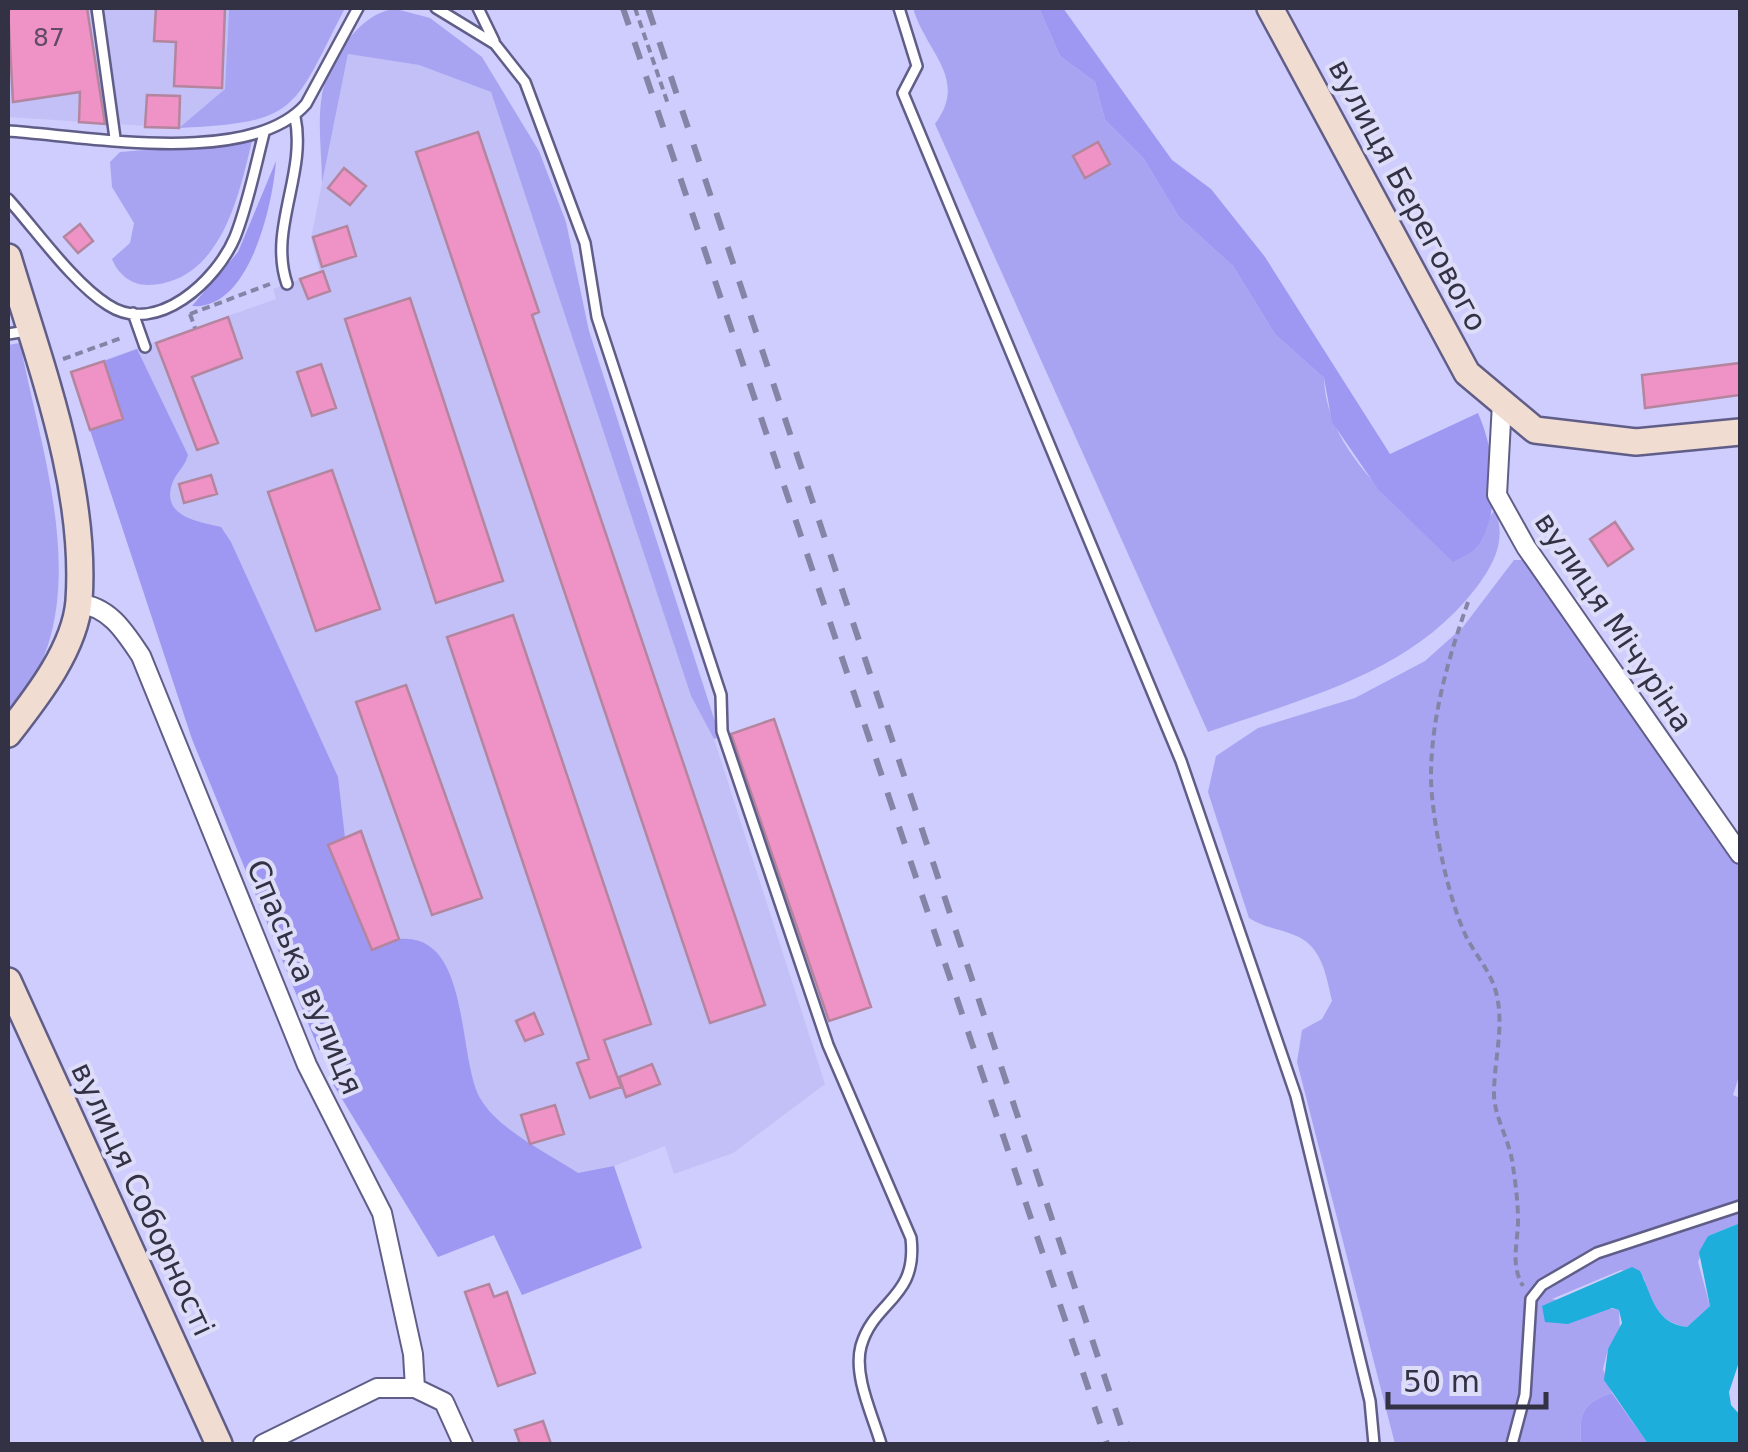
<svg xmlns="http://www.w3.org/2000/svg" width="1748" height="1452" viewBox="0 0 1748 1452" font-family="'DejaVu Sans',sans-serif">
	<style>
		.built { fill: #c2c0f7 }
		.green { fill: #a8a4f2 }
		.forest { fill: #9e98f2 }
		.water { fill: #1daedb }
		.building { fill: #ef92c6; stroke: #b4859e; stroke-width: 2.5 }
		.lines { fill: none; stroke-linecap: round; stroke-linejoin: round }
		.lane-casing { stroke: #605e88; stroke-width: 14 }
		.street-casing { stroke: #605e88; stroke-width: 22 }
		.secondary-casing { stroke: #605e88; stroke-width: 30 }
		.path { stroke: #8584a6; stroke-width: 4; stroke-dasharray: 8 5; stroke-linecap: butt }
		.lane { stroke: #fff; stroke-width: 9 }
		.street { stroke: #fff; stroke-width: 18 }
		.secondary { stroke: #f1dcd1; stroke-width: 25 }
		.rail { stroke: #8584a6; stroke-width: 6; stroke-dasharray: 18 18; stroke-linecap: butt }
		.labels { text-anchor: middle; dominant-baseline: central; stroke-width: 8; stroke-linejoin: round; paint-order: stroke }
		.number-label { font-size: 25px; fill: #614a64 }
		.street-label { font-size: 30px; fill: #323244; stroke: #ddddfa }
	</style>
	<rect width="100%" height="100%" fill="#cecdfd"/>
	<path class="built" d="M8,8H229L225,89L179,128L8,117Z
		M348,54L419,65L491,92L691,696L714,739L825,1084L733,1153L674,1174L665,1146L614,1166L642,1248L522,1295L494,1235L438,1257L333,1084L351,1076L337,1044L319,1050L192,739L71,372L276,299L273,289L320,272L311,238Z"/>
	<path class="green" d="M229,8H345C293,109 300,123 179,128L225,89Z
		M913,8H1039L1060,56L1095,82L1105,120L1144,159L1179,217L1233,266L1275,334L1324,378C1326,455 1405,510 1453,561L1495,510C1507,540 1494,564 1476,588C1410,674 1306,697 1208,732L935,124C969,78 926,53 913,8Z
		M396,9L430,18L482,57L539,151L566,222L589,331L720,737L714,739L691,696L491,92L419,65L348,54L322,183C322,155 317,122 322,95C329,61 360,11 396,9Z
		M252,141C239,195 221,283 148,285C131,285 118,274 112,259L130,243L134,223L112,187L110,162L120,152Z
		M20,343C42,458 101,615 8,713V345Z
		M1514,560H1524L1533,569L1740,862V1073L1733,1095L1740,1098V1223L1708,1236L1698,1262L1710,1306L1687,1327C1662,1324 1648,1302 1644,1278L1621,1270L1552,1299L1619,1310L1620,1330L1608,1349L1603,1369L1612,1393C1582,1403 1579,1414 1581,1444H1395L1297,1062L1302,1030L1322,1019L1332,1001C1326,975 1322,945 1294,935C1277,928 1265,928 1249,918L1208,792L1216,756L1258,728L1355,698L1425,661L1463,627Z"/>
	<path class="forest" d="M1039,8H1063L1172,160L1211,189L1265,257L1390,454L1478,413C1495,452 1502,507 1479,544C1474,552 1462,557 1453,562L1378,489L1332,422L1324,378L1275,334L1233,266L1179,217L1144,159L1105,120L1095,82L1060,56Z
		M276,161C273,203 250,311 192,306L238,252Z
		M137,349L188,455C185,467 175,474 172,484C161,517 200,522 221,527L231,542L338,777L345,838L329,845L371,949C380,947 391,940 400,939C471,933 457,1057 480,1098C498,1130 548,1153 578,1173L614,1166L642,1248L522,1295L494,1235L438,1257L333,1084L351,1076L337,1044L319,1050L192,739L90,430L122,419L104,361Z
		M1612,1393L1648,1444H1581C1579,1414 1582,1403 1612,1393Z"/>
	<path class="water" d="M1740,1223V1359L1729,1392L1731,1405L1740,1415V1444H1648L1604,1380L1608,1349L1622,1323L1619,1310L1612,1308L1568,1324L1545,1322L1542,1306L1632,1267L1640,1271C1652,1295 1654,1323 1687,1327L1710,1306L1699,1252L1708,1236Z"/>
	<path class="building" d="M8,8H87L105,124L79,122L80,92L13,102Z
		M156,8H225L222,88L174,86L176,42L154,41Z
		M147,95L180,96L179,128L145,127Z
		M478,132L539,312L532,315L765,1005L710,1023L416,152Z
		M1098,142L1110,164L1085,178L1073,156Z
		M344,168L366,186L350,205L328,188Z
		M80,224L93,241L78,253L64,237Z
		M347,226L356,256L322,267L313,237Z
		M323,271L330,291L308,299L300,279Z
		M410,298L503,581L436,603L345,319Z
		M228,317L242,358L192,377L218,443L197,450L156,343Z
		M104,361L123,419L90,430L71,372Z
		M1740,363V395L1645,408L1642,375Z
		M321,364L336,408L312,416L297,372Z
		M332,470L380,609L316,631L268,492Z
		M211,475L217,494L184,503L179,484Z
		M1615,522L1633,549L1608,566L1590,539Z
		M513,615L651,1024L604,1040L621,1087L590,1098L577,1063L589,1059L447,637Z
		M406,685L482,898L432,915L356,702Z
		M774,719L871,1007L829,1021L731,734Z
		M361,831L399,939L372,950L328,845Z
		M534,1013L543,1034L525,1041L516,1021Z
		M652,1064L660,1084L626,1097L619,1077Z
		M555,1105L564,1134L530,1144L521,1115Z
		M489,1284L494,1297L507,1292L535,1373L498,1386L465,1292Z
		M543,1421L551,1444H520L515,1430Z"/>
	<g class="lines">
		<defs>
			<path id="lane" d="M97,8L115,138
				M436,8L495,44L525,82L585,243L597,317L721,695L722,731L828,1045L911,1238C918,1299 874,1300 861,1346C853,1376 873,1416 881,1444
				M478,8L494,41
				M899,8L917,66L903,93L1181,761L1296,1096L1370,1401L1374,1444
				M8,131C86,136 250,168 306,104L358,8
				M8,199C36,230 73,283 108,305C157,337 217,280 235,237C248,204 255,168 264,133
				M287,284C268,229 307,174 295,117
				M133,313L145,347
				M8,334L27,331
				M1512,1444L1525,1395L1531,1299L1542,1285L1597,1253L1740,1206"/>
			<path id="street" d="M1502,403L1497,495L1526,547L1740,854
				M79,604C109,606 125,632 141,656L307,1065L382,1213L413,1354L415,1388L444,1402L463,1444
				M263,1444L377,1388H415"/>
			<path id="secondary" d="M1270,8L1467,373L1535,430L1636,442L1740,432
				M8,257C40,365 87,486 79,601C75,649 36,698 8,734
				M8,981L219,1444"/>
		</defs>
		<use href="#lane" class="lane-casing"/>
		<use href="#street" class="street-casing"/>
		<use href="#secondary" class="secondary-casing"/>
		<path class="path" d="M635,8L668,104
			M190,314L270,284
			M190,314L195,328
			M63,359L124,337
			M1468,602C1449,656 1432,714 1431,772C1430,814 1449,906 1469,942C1480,961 1492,974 1497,996C1504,1030 1494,1060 1494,1094C1494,1115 1508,1138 1512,1160C1515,1179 1518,1201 1518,1220C1518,1244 1510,1264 1523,1286"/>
		<use href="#lane" class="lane"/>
		<use href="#street" class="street"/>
		<use href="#secondary" class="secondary"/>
		<path class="rail" d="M623,8L1107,1444
			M648,8L1127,1444"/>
	</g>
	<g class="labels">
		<g class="number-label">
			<text x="49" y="37">87</text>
		</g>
		<g class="street-label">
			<text transform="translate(1408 195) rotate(62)">вулиця Берегового</text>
			<text transform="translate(1614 622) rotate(56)">вулиця Мічуріна</text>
			<text transform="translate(305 977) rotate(67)">Спаська вулиця</text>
			<text transform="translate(143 1199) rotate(65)">вулиця Соборності</text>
		</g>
	</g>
	<rect width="1748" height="1452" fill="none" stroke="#323244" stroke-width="20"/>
	<path d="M1388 1392v15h158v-15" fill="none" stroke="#323244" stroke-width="5"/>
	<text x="1403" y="1392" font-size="30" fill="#323244" stroke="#ddddfa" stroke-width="8" paint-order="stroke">50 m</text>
</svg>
